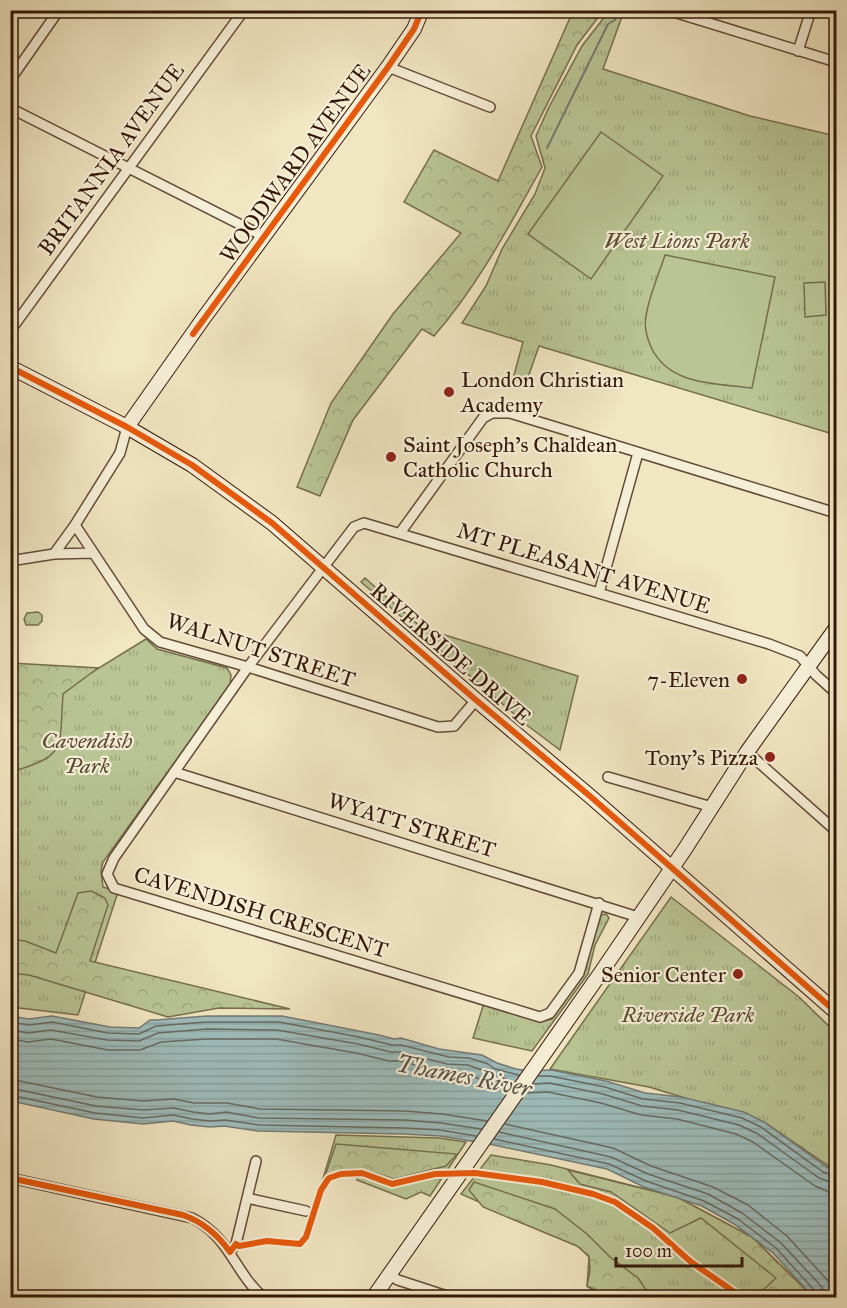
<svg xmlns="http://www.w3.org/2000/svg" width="847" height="1308" viewBox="0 0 847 1308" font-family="'IM FELL Great Primer',serif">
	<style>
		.grass { fill: url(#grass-tufts); stroke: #766e4e; stroke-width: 1.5 }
		.forest { fill: url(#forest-crowns); stroke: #766e4e; stroke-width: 1.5 }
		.pitch { fill: #b9c594; stroke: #766e4e; stroke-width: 1.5 }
		.water { fill: url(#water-rules); stroke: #737b74; stroke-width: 1.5 }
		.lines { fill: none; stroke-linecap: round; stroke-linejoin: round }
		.shore { stroke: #686a62; stroke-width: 1.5 }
		.stream { stroke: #737b74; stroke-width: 2 }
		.street-casing { stroke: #624b36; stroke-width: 12 }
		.secondary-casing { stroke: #331708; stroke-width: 16 }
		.street { stroke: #f6efd7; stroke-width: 9 }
		.secondary { stroke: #f6efd7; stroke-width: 14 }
		.cycleway-casing { stroke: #f6efd7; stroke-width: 10 }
		.cycleway { stroke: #e8590c; stroke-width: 6 }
		.poi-dot { fill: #8f2418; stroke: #f6efd7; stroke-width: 2 }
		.labels { text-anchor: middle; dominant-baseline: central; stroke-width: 4.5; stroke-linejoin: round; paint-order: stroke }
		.street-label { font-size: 22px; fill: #331708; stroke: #f6efd7 }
		.park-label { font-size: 22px; font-style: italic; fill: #5b4b32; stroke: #f6efd7 }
		.poi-label { font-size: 22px; fill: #331708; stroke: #f6efd7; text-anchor: end }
		.water-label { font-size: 24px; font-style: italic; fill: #585147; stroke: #f6efd7 }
	</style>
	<defs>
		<pattern id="grass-tufts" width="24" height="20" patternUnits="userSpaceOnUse" patternTransform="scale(1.5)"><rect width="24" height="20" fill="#b9c594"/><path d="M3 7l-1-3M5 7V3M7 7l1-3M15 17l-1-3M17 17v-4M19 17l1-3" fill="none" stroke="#a0a87e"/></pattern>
		<pattern id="forest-crowns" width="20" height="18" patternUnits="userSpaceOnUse" patternTransform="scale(1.5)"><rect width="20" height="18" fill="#b9c594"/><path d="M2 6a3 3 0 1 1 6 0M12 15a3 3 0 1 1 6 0" fill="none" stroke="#a0a87e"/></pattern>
		<pattern id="water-rules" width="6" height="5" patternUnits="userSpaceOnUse" patternTransform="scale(1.5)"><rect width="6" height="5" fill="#9ebdbc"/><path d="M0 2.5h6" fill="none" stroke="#89a2a0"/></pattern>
	</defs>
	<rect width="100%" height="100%" fill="#f1e6c2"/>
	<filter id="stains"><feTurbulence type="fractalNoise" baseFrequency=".00333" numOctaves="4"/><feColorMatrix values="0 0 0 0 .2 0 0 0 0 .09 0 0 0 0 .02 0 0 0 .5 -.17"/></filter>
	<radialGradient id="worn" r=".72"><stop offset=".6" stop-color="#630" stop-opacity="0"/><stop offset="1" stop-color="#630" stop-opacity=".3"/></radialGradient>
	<path class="grass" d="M609,11H624L603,69L750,116L836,136V435L539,346L526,383L513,379L523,342L462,323L486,286L502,249L535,194L545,168L536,136L549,107L582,46Z
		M365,578L422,628L578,676L560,750L528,726L361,582Z
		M38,612L42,615V621L38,625H26L24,619L27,613Z
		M146,639L157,649L227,668L231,675L230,685L103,862L101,871L103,887L118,892L78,1015L11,1007L10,670L86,676Z
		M671,897L799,997L836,1033V1171L764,1122L649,1087L550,1069Z
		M606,914L609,918L595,945L588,974L532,1051L473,1038L484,1003L541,1022L552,1019L583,975L601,915Z
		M336,1135L439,1138L466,1142L430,1196L421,1192L406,1199L357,1180L359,1169L322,1182Z
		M491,1155L551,1165L677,1197L752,1237L813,1297H603L587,1286L589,1257L578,1246L461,1194Z"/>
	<path class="forest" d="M573,11H603L577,45L531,136L542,167C509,226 478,286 434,336L422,329L353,420L320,496L297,487L331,403L393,314L461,233L404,202L434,150L498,181Z
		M10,663L98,668L63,694C59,749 68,755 11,772Z
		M91,891L105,898L108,905L90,961L290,1009L219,1008L168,1017L29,975L11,973V939L25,941L56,953L78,893Z
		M336,1144L457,1154L446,1166L394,1179L363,1169L340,1170L324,1179Z
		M568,1170L677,1197L752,1237L813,1297H764V1289L776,1278L701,1218L670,1233L611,1192L580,1184Z
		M474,1182L555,1209L587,1234L610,1257L638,1278L651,1297H609L587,1286L590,1271L589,1256L577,1246L483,1207L469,1190Z"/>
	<path class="pitch" d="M601,132L663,176L591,279L528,234Z
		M665,255L775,277L752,388C716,383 669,386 651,347C647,338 644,326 646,316C649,296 659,274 665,255Z
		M825,282L826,315L805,317L804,283Z"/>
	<path class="water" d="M10,1016L29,1019L52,1016L110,1027L139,1028L150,1020H156L207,1016H282L379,1035L394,1039L401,1038L439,1049L482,1055L497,1063L516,1069L529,1071L551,1070L606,1081L645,1093L681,1097L744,1112L764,1122L827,1167L836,1171V1297H813L773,1253L734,1224L702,1206L644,1187L607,1169L489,1144L440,1136L404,1134L258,1131L224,1126L210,1127L191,1125L173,1121L143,1124L94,1119L11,1101Z"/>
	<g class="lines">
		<path class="shore" d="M10,1022L29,1025L52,1022L108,1033L139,1034L156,1026L206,1022H279L359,1037L392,1045H401L449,1057L469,1058L488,1064L495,1069L519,1075
			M10,1030L28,1033L51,1030L107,1040L139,1041L158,1033L207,1029L277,1030L358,1044L391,1052H400L447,1064L468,1065L514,1082
			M10,1039L28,1042L51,1039L108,1050H140L161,1042L207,1039H276L356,1053L389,1061H400L446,1073L466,1074L509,1090
			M539,1076H550L605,1087L643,1099L680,1103L742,1118L761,1127L823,1172L836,1176
			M10,1079L97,1097L143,1101L174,1099L194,1103H227L260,1109L405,1111L442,1114L487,1121
			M533,1084L549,1083L603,1094L642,1106L678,1110L739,1125L758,1134L819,1178L836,1184
			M10,1088L96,1106L143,1110L174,1108L193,1112L210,1114L226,1112L259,1118L404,1120L441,1123L481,1129
			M526,1093L548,1092L601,1103L641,1115L677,1119L736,1134L753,1142L815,1186L829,1192L836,1193
			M10,1095L95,1113L143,1118L173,1115L192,1119L210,1121L225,1120L259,1125L404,1128L440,1130L476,1136
			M505,1124L613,1148L651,1166L713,1187L748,1205L787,1236L829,1282L834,1298
			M499,1132L611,1157L648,1174L708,1194L742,1213L781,1243L822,1287L825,1298
			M494,1139L609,1164L646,1181L704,1201L738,1219L776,1248L815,1291L817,1298"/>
		<path class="stream" d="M547,148L608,24L615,20L619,10"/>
		<defs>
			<path id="street" d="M667,10L836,62
				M798,51L811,10
				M388,67L490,107
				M10,80L59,10
				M10,108L263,236
				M10,331L244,10
				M75,525L144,629L160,642L248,667L438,727L454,726L476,700
				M400,533L483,418L492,413H510L836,513
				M54,554L93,553
				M10,561L54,554L75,525L120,453L127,427
				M599,593L638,453
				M747,752L836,831
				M174,772L638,917
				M608,777L712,807
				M599,903L579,973L550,1013L540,1017L114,888L107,874L114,858L248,667L354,527L364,523L769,644L800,656L816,675L836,693
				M10,1178L192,1218C230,1237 234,1272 264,1298
				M247,1198L306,1211
				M230,1252L236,1244L256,1161
				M389,1275L398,1280L453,1298"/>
			<path id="secondary" d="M10,367L127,427L192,465L272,523L476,700L591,797L836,1012
				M127,427L203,319L388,67L414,29L422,10
				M373,1298L602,971L685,849L747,752L836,628"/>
		</defs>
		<use href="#street" class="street-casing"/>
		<use href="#secondary" class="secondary-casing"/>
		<use href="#street" class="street"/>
		<use href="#secondary" class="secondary"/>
		<defs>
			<path id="cycleway" d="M193,334L388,67L414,29L422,10
				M10,367L127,427L192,465L272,523L476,700L591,797L836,1012
				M10,1178L183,1215C203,1222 218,1235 230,1252L236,1244L239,1246L267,1241L300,1244L306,1237L321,1190L329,1178L341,1174L362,1173L392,1184L435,1174L475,1173L542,1182L593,1194L615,1202L653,1228L691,1262L743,1298"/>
		</defs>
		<use href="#cycleway" class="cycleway-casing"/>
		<use href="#cycleway" class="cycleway"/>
	</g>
	<g class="poi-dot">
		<circle cx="449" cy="392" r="6"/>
		<circle cx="391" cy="457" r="6"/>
		<circle cx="742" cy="679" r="6"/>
		<circle cx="770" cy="757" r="6"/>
		<circle cx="738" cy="974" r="6"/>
	</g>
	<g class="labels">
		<g class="street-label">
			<text transform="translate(111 159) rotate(-54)">BRITANNIA AVENUE</text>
			<text transform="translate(295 163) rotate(-54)">WOODWARD AVENUE</text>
			<text transform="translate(584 568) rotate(17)">MT PLEASANT AVENUE</text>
			<text transform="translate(261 650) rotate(18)">WALNUT STREET</text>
			<text transform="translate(451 654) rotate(41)">RIVERSIDE DRIVE</text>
			<text transform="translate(412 825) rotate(17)">WYATT STREET</text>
			<text transform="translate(261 912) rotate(17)">CAVENDISH CRESCENT</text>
		</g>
		<g class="park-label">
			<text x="677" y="240">West Lions Park</text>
			<text x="87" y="740">Cavendish<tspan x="87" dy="25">Park</tspan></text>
			<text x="688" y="1014">Riverside Park</text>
		</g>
		<g class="poi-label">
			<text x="461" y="379" text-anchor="start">London Christian<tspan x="461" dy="25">Academy</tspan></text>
			<text x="403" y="444" text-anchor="start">Saint Joseph's Chaldean<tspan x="403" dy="25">Catholic Church</tspan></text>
			<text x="730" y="679">7-Eleven</text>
			<text x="758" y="757">Tony's Pizza</text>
			<text x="726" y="974">Senior Center</text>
		</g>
		<g class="water-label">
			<text transform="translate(464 1076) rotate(11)">Thames River</text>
		</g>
	</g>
	<rect width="847" height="1308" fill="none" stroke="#f1e6c2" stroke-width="36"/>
	<rect x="12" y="12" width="823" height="1284" fill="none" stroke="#331708" stroke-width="3"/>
	<rect x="18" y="18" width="811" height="1272" fill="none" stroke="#331708" stroke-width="1.5"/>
	<path d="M616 1257v9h126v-9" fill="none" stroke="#331708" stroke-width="3"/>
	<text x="625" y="1257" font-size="18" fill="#331708" stroke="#f6efd7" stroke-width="4.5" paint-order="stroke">100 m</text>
	<rect width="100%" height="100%" filter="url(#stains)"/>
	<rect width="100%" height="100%" fill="url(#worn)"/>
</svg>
